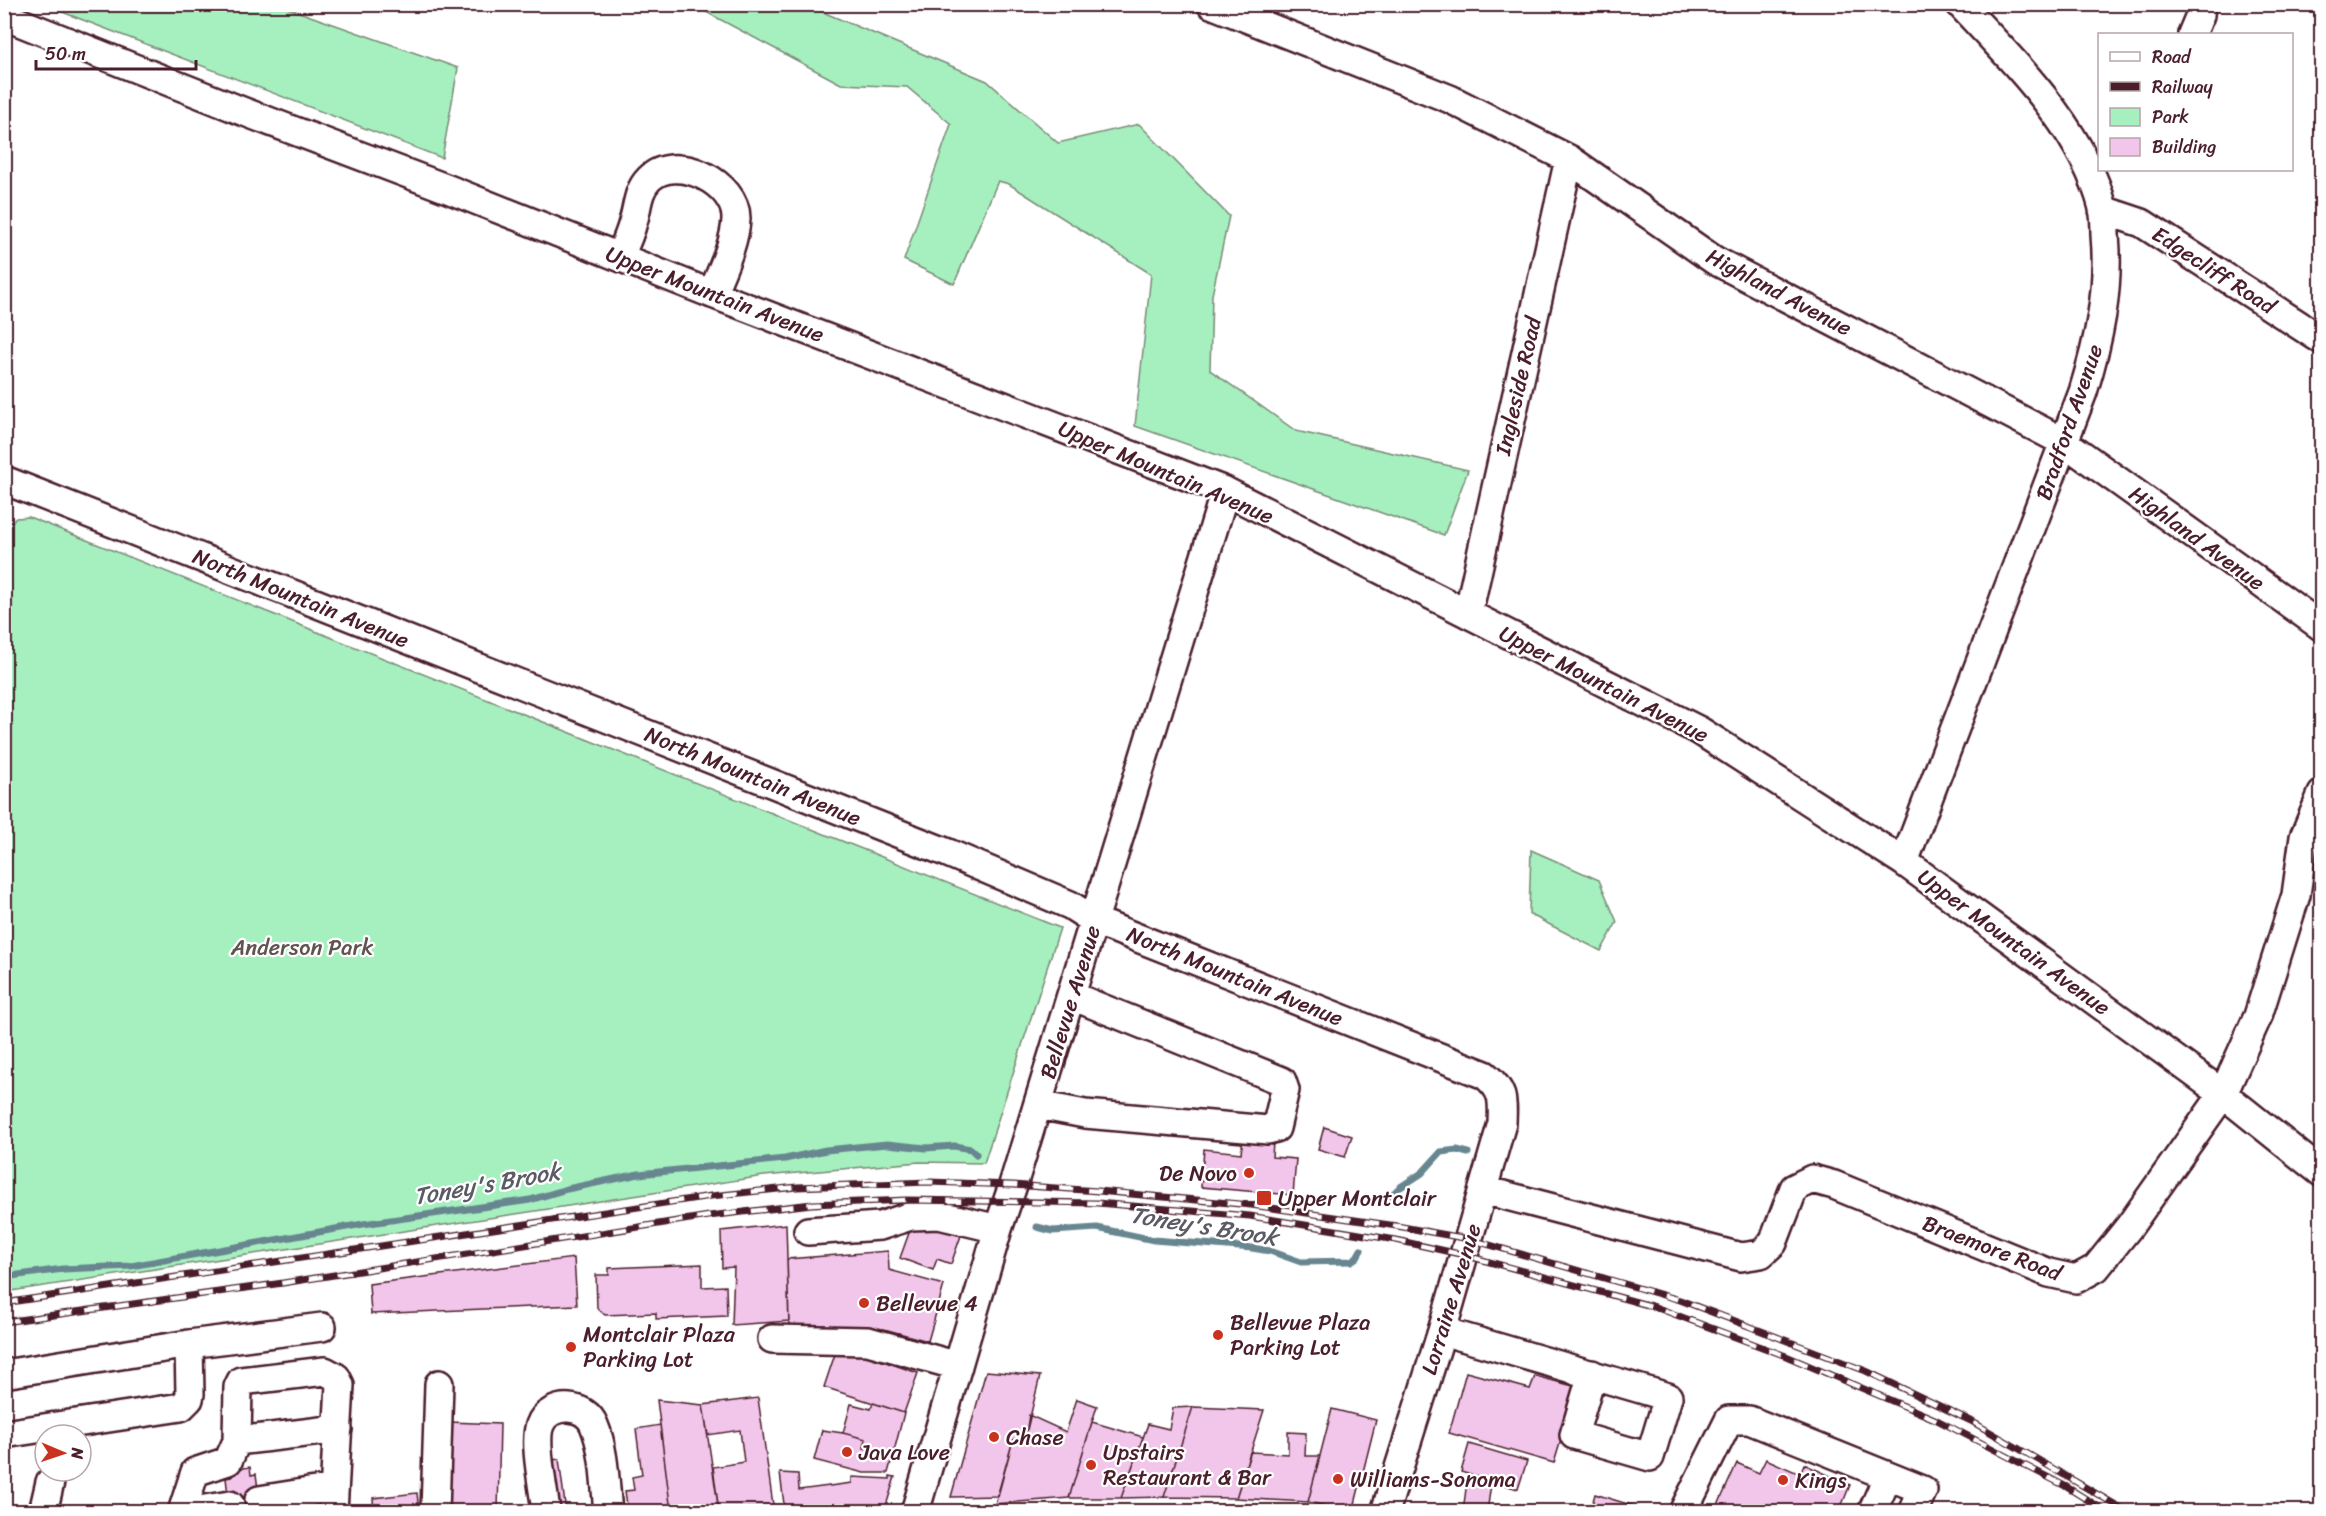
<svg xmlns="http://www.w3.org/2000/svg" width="2326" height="1516" viewBox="0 0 2326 1516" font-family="Sriracha,sans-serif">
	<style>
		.green { fill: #a6f0bf; stroke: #788875; stroke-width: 1.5 }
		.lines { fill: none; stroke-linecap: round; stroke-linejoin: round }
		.stream { stroke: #678690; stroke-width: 7 }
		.building { fill: #f2c5eb; stroke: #4a1f2b; stroke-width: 1.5 }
		.minor-casing { stroke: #4a1f2b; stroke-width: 32 }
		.minor { stroke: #fff; stroke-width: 27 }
		.rail-casing { stroke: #4a1f2b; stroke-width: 7 }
		.rail { stroke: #fff; stroke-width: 4.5; stroke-dasharray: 14; stroke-linecap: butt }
		.poi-dot { fill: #c8321e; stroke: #fff; stroke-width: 2 }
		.labels { text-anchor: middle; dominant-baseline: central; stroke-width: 4.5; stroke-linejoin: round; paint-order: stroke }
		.street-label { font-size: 22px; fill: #4a1f2b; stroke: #fff }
		.park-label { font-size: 22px; fill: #615350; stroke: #fff }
		.poi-label { font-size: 22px; fill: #4a1f2b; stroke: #fff; text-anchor: start }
		.water-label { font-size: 24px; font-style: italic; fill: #5b5b66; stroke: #fff }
	</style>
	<rect width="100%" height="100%" fill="#fff"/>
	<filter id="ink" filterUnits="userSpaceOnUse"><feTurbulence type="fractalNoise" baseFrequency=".0167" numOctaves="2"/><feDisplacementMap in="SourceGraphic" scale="12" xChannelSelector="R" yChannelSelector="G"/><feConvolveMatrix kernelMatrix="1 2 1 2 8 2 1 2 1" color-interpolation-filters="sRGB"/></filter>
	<g filter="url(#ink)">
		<path class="green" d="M44,5H279L458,68L442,158Z
			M693,5H806L987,81L1058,143L1139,124L1229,216L1212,295L1210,370L1296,431L1468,470L1444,535L1135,426L1151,274L1009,184L998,181L954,284L904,260L951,124L907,87L841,84Z
			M29,517L1060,928L984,1163L919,1162L764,1176L5,1292L4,529L16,518Z
			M1531,850L1599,880L1617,922L1601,951L1529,914Z"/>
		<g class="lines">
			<path class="stream" d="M1386,1201L1399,1188L1422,1173L1441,1152L1457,1150L1468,1153
				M1037,1227L1053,1231L1097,1228L1154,1240L1252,1248L1270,1251L1301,1262L1351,1261L1357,1257L1361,1250
				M4,1277L63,1269L131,1266L363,1224L530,1200L567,1189L639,1174L785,1159L826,1150L887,1144L926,1148L954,1146L971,1149L976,1154"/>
		</g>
		<path class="building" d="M1324,1127L1352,1136L1345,1157L1318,1149Z
			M1243,1139L1273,1142L1272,1157L1296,1159L1293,1195L1201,1187L1204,1149L1241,1153Z
			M914,1219L964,1227L951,1264L937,1259L933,1270L900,1258Z
			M786,1224L789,1321L732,1325L734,1267L722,1268L721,1231Z
			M888,1251L889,1270L944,1285L928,1341L884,1329L789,1327L787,1259Z
			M574,1258L577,1305L371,1314L369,1284Z
			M702,1264V1287L726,1286L727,1316L656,1319V1313L605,1315L597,1308L596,1275H609V1268Z
			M835,1354H862L918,1373L904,1413L824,1387Z
			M986,1371L1040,1376L1026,1434L1013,1440L998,1496L951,1497Z
			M1466,1372L1530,1389L1535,1376L1577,1387L1554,1463L1449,1433Z
			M758,1398L774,1512H719L713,1467L744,1462L740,1430L708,1435L703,1405Z
			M1077,1399L1097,1406L1069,1498L995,1504L1013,1440L1026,1434L1029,1415L1066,1432Z
			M657,1400L703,1405L719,1512H671Z
			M873,1403L904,1413L893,1455L864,1448L866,1439L843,1433L851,1404L871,1409Z
			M1193,1407L1264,1410L1236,1498L1164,1497Z
			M1193,1407L1164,1497L1121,1498L1148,1424L1169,1429L1173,1408Z
			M1332,1409L1376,1420L1353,1512L1308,1502Z
			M449,1422L500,1424L498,1512H447Z
			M1092,1422L1143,1437L1121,1498H1069Z
			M660,1425L671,1512H628L625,1491L634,1490L632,1477L642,1475L636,1429Z
			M822,1430L843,1433L866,1439L864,1448L893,1455L888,1473H864L814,1460Z
			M1288,1432L1306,1433L1305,1456H1320L1308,1502L1236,1498L1250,1452L1288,1454Z
			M1469,1444L1527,1461L1518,1489L1461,1472Z
			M559,1459L566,1512H554L546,1461Z
			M1766,1459L1800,1474L1804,1464L1850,1485L1839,1512H1715L1737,1463L1759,1473Z
			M250,1467L251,1475L256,1474L261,1512H230L226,1478L232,1477L231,1470Z
			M780,1473L798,1474L799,1490L852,1483V1477L890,1479V1476L895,1477L884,1512H785Z
			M1467,1481L1491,1484L1487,1512H1463Z
			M417,1493L419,1512H374L373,1498Z
			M1595,1494L1647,1510L1646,1512H1590Z"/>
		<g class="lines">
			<defs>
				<path id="minor" d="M1211,4L1450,99L1569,159L1714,260L2064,442L2322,627
					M4,16L242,111L448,189L712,294L1225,491L1700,731L1904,862L2223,1094L2322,1173
					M2192,34L2200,15L2201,4
					M2103,210L2142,223L2322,340
					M620,256C625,245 630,234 633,222C638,207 637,191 649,179C676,152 737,183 736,219C735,244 721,271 712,294
					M4,480L948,853L1070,905L1095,921L1485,1075C1504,1091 1503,1100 1502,1123L1442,1331L1385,1512
					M1468,614L1569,159
					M1904,862L2083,392C2099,340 2110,290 2105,235C2105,227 2105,217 2103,208C2082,127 2015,64 1960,4
					M1038,1105L1085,1114L1268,1130L1276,1128L1285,1090L1282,1081L1072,996
					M1484,1190L1741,1257L1761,1254L1773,1243L1794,1188L1812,1179L1834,1185L2049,1273L2076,1279L2096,1268L2129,1227L2223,1094L2258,1016L2296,895L2304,837L2322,794
					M808,1231L880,1226L911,1216L939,1215L998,1229
					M1442,1331L1668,1397L1650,1457L1574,1435L1592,1374
					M772,1339L868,1341L958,1366
					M4,1374L189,1344L322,1327
					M4,1434L181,1407L189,1399L190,1394L189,1344
					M237,1441L338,1429
					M259,1500L334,1488
					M43,1512L50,1482
					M182,1512L195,1472L228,1461L237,1441L238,1387L241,1381L325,1371L336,1377L340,1385L333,1512
					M186,1512L230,1505
					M435,1512L439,1384
					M546,1512C544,1491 533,1442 540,1425C544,1413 558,1407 569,1408C581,1409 590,1415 594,1425C605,1451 605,1484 608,1512
					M915,1512L998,1229L1013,1185L1225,491
					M1683,1512L1729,1420H1749L1923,1490L1913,1512
					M1872,1512L1888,1476"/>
			</defs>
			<use href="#minor" class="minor-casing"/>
			<use href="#minor" class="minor"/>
			<defs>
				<path id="rail" d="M4,1303L711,1196L797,1187L929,1182L1013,1185L1098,1191L1251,1205L1397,1226L1469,1239L1680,1300L1866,1371L1971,1421L2128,1512
					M4,1322L283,1283L709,1216L812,1204L906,1200L1097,1203L1250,1216L1396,1240L1464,1255L1655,1307L1786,1356L1937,1420L2065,1486L2107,1512"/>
			</defs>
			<use href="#rail" class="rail-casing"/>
			<use href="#rail" class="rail"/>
		</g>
	</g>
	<g class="poi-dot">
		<circle cx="1249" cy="1173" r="6"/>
		<rect x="1256" y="1190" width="16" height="16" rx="3"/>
		<circle cx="864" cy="1303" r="6"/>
		<circle cx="1218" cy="1335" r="6"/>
		<circle cx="571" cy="1347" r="6"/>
		<circle cx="994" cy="1437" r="6"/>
		<circle cx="847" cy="1452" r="6"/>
		<circle cx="1091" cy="1465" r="6"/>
		<circle cx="1338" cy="1479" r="6"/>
		<circle cx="1783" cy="1480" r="6"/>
	</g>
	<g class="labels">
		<g class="street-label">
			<text transform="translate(2214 270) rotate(33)">Edgecliff Road</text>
			<text transform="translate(1779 292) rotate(28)">Highland Avenue</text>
			<text transform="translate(715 294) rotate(21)">Upper Mountain Avenue</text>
			<text transform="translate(1518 386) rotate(-77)">Ingleside Road</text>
			<text transform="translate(2069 422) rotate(-71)">Bradford Avenue</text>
			<text transform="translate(1166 472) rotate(23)">Upper Mountain Avenue</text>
			<text transform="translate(2197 538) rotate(36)">Highland Avenue</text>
			<text transform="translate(301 598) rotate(22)">North Mountain Avenue</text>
			<text transform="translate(1604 684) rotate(27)">Upper Mountain Avenue</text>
			<text transform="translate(753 776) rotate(22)">North Mountain Avenue</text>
			<text transform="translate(2014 942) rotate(36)">Upper Mountain Avenue</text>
			<text transform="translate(1235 976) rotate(22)">North Mountain Avenue</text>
			<text transform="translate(1070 1002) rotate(-73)">Bellevue Avenue</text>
			<text transform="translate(1992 1248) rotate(21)">Braemore Road</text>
			<text transform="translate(1451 1299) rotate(-73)">Lorraine Avenue</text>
		</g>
		<g class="park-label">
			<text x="302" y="947">Anderson Park</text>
		</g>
		<g class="poi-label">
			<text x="1237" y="1173" text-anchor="end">De Novo</text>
			<text x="1278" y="1198">Upper Montclair</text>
			<text x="876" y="1303">Bellevue 4</text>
			<text x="1230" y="1322">Bellevue Plaza<tspan x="1230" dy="25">Parking Lot</tspan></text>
			<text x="583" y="1334">Montclair Plaza<tspan x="583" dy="25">Parking Lot</tspan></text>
			<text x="1006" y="1437">Chase</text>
			<text x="859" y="1452">Java Love</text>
			<text x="1103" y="1452">Upstairs<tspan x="1103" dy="25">Restaurant &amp; Bar</tspan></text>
			<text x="1350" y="1479">Williams-Sonoma</text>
			<text x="1795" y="1480">Kings</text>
		</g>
		<g class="water-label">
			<text transform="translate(487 1184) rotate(-10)">Toney's Brook</text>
			<text transform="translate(1204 1226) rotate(9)">Toney's Brook</text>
		</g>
	</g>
	<rect width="2326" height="1516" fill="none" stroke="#fff" stroke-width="24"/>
	<rect x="12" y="12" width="2302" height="1492" fill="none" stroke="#4a1f2b" stroke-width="2" filter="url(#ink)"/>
	<rect x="2098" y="33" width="195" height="138" fill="#ffffff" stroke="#b7a5aa" stroke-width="1.5"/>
	<rect x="2110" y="52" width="30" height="9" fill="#ffffff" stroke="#b7a5aa" stroke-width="1.5"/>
	<text x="2152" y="63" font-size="18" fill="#4a1f2b">Road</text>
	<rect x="2110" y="82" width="30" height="9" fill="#4a1f2b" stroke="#b7a5aa" stroke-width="1.5"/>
	<text x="2152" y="93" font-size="18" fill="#4a1f2b">Railway</text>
	<rect x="2110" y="108" width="30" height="18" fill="#a6f0bf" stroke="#b7a5aa" stroke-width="1.5"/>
	<text x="2152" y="123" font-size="18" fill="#4a1f2b">Park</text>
	<rect x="2110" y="138" width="30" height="18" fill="#f2c5eb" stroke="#b7a5aa" stroke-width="1.5"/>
	<text x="2152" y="153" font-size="18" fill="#4a1f2b">Building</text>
	<g transform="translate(63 1453) rotate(92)"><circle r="28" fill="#ffffff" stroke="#b7a5aa" stroke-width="1.5"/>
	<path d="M0-4.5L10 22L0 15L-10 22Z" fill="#c8321e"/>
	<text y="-9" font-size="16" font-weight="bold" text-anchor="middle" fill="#4a1f2b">N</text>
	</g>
	<path d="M36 60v9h160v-9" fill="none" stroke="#4a1f2b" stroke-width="3"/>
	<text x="45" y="60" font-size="18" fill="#4a1f2b" stroke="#ffffff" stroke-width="4.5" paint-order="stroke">50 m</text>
</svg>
